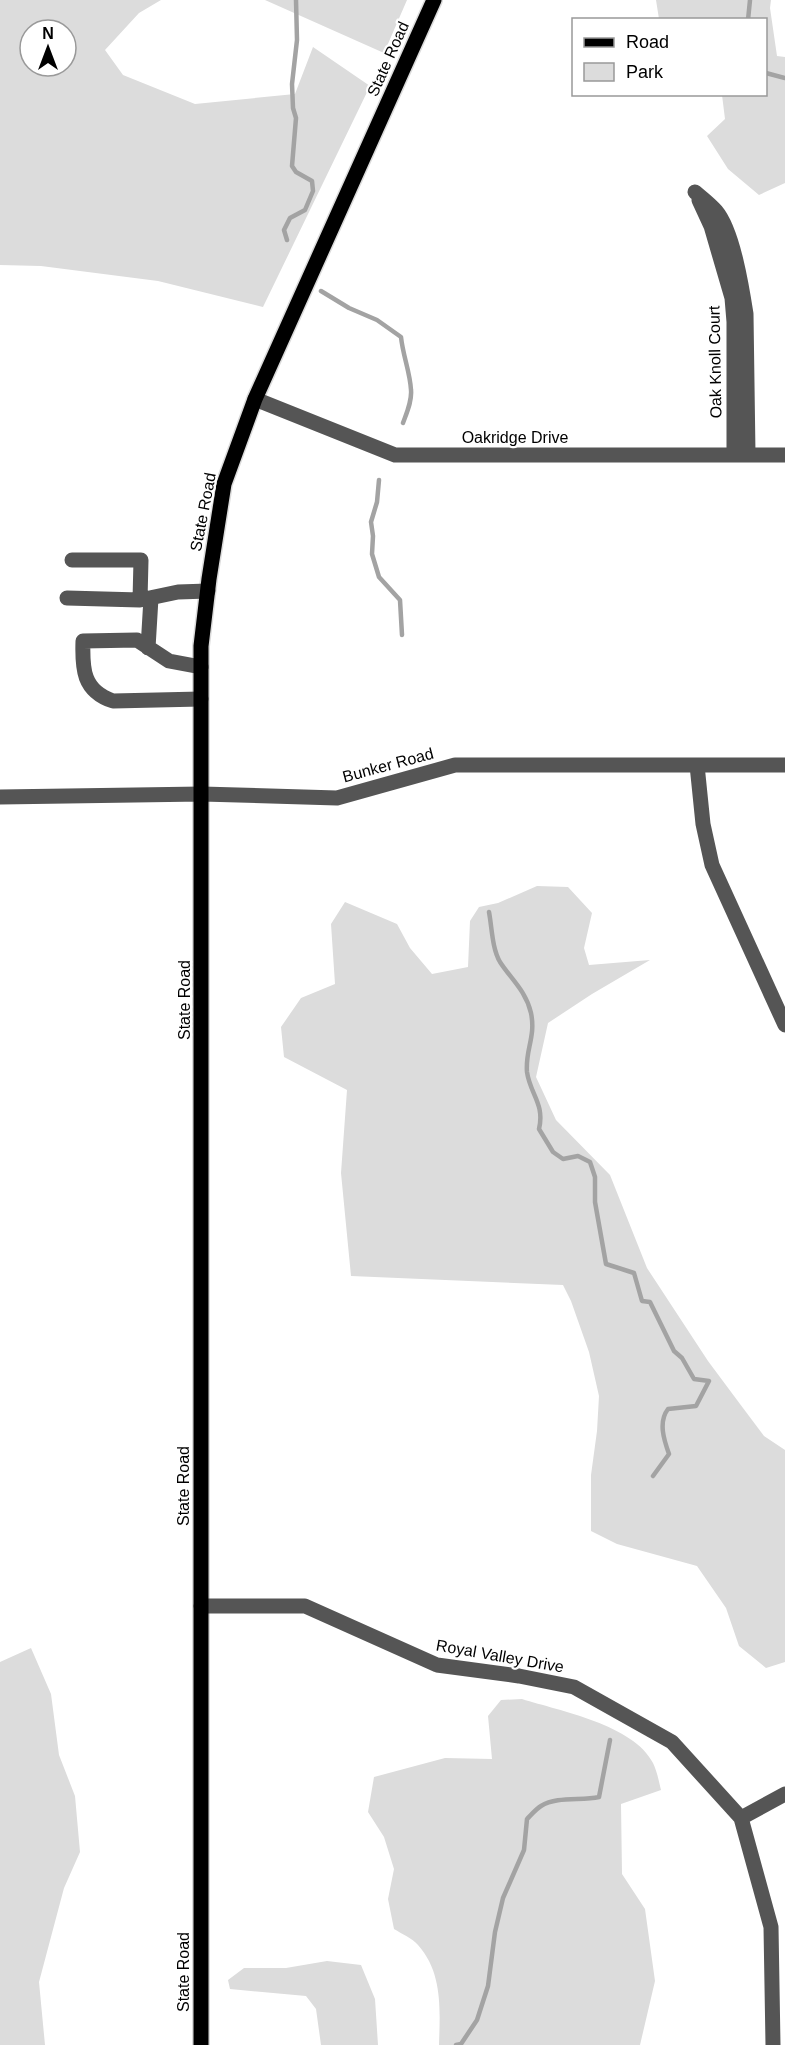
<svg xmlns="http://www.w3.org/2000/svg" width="785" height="2045" viewBox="0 0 785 2045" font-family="Arial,sans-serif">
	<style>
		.green { fill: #dcdcdc; fill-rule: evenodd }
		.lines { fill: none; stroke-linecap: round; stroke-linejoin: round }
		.stream { stroke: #a3a3a3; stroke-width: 4.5 }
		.major-casing { stroke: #dbdbdb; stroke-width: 18 }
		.minor { stroke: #555; stroke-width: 15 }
		.major { stroke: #000; stroke-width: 15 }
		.labels { text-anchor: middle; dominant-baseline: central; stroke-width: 4.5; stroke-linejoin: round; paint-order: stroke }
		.street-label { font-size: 16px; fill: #000; stroke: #fff }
	</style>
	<rect width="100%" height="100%" fill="#fff"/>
	<path class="green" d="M0,0H161L139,13L105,50L123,75L195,104L295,94L313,47L370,86L263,307L158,281L41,266L0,265ZM30,30H66V66H30Z
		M265,0H407L384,53Z
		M656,0H771L770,8L777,56L785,57V183L759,195L728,169L707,136L725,119L722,95L766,94V20L659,19Z
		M537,886L568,887L592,913L584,948L589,965L650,960L592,994L548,1023L536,1077L556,1120L610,1175L647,1268L708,1361L740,1404L764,1436L785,1450V1662L766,1668L739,1646L726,1608L697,1566L617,1544L591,1531V1475L597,1431L599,1396L589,1352L571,1301L563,1285L351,1276L341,1173L347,1090L284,1057L281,1027L301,998L335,984L331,924L345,902L397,924L410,948L432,974L468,967L470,921L479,907L498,903Z
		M31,1648L51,1694L59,1755L75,1796L80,1852L64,1888L39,1982L45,2045H0V1662Z
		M522,1699C560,1711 634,1725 653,1763C657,1771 659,1782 661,1790L621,1804L622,1874L645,1909L655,1981L640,2045H439C440,2010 443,1973 418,1945C412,1938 402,1934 394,1929L388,1899L394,1869L384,1837L368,1812L374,1777L445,1758L492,1759L488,1716L501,1700Z
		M327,1961L361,1965L375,1999L378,2045H321L316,2009L306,1996L230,1989L228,1980L244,1968H286Z"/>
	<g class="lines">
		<path class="stream" d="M748,20L750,0
			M766,73L785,78
			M287,240L284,230L290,218L305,210L313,191L312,181L296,172L292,166L296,118L293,108L292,84L297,40L296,0
			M321,291L349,308L377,320L401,337C403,356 410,372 411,390C412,401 407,412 403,423
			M379,480L377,502L371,522L373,536L372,554L379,577L400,600L402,635
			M489,912C492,928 492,948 500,962C511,979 526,991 531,1013C536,1037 525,1050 527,1072C530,1094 545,1104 539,1129L553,1152L563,1159L578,1156L590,1162L595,1177V1202L606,1264L634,1273L642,1301L650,1302L674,1351L682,1358L694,1379L709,1381L696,1406L668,1409C658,1422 664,1440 669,1454L653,1476
			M456,2045L461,2044L477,2020L488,1986L495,1932L503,1898L524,1850L527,1819C531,1815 536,1809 541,1806C557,1796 581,1801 599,1797L610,1740"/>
		<defs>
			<path id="major" d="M201,2045V646L209,579L224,484L255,399L434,0"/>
		</defs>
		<use href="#major" class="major-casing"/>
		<path class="minor" d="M695,192C702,198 710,204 716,211C733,231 742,288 746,314L748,454
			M699,200L711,226L732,298L734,322V454
			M255,399L395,455H785
			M72,560H141L140,600
			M67,598L140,600L178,592L208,591
			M148,648L151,598
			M201,667L169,661L137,640L83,641C82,669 83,691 113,701L201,699
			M697,765L703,824L712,865L785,1025
			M0,797L202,794L337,798L455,765H785
			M201,1606H305L437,1665L519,1676L574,1687L672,1742L741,1818L771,1927L773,2045
			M741,1818L785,1794"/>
		<use href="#major" class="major"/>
	</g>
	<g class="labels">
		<g class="street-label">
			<text transform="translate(388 59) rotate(-66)">State Road</text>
			<text transform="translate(715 362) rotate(-91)">Oak Knoll Court</text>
			<text x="515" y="437">Oakridge Drive</text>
			<text transform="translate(203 512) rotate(-79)">State Road</text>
			<text transform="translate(388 765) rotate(-15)">Bunker Road</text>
			<text transform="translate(184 1000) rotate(-90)">State Road</text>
			<text transform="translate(183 1486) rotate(-90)">State Road</text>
			<text transform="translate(500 1656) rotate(10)">Royal Valley Drive</text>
			<text transform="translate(183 1972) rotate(-90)">State Road</text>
		</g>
	</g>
	<rect x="572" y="18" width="195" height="78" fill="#ffffff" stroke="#999999" stroke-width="1.5"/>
	<rect x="584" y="38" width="30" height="9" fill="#000000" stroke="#999999" stroke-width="1.5"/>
	<text x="626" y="48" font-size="18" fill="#000000">Road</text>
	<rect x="584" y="63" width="30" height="18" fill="#dcdcdc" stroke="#999999" stroke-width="1.5"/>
	<text x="626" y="78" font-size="18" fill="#000000">Park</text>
	<g transform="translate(48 48)"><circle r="28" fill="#ffffff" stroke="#999999" stroke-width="1.5"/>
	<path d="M0-4.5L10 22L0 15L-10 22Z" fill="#000000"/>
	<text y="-9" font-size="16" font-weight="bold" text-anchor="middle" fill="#000000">N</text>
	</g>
</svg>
